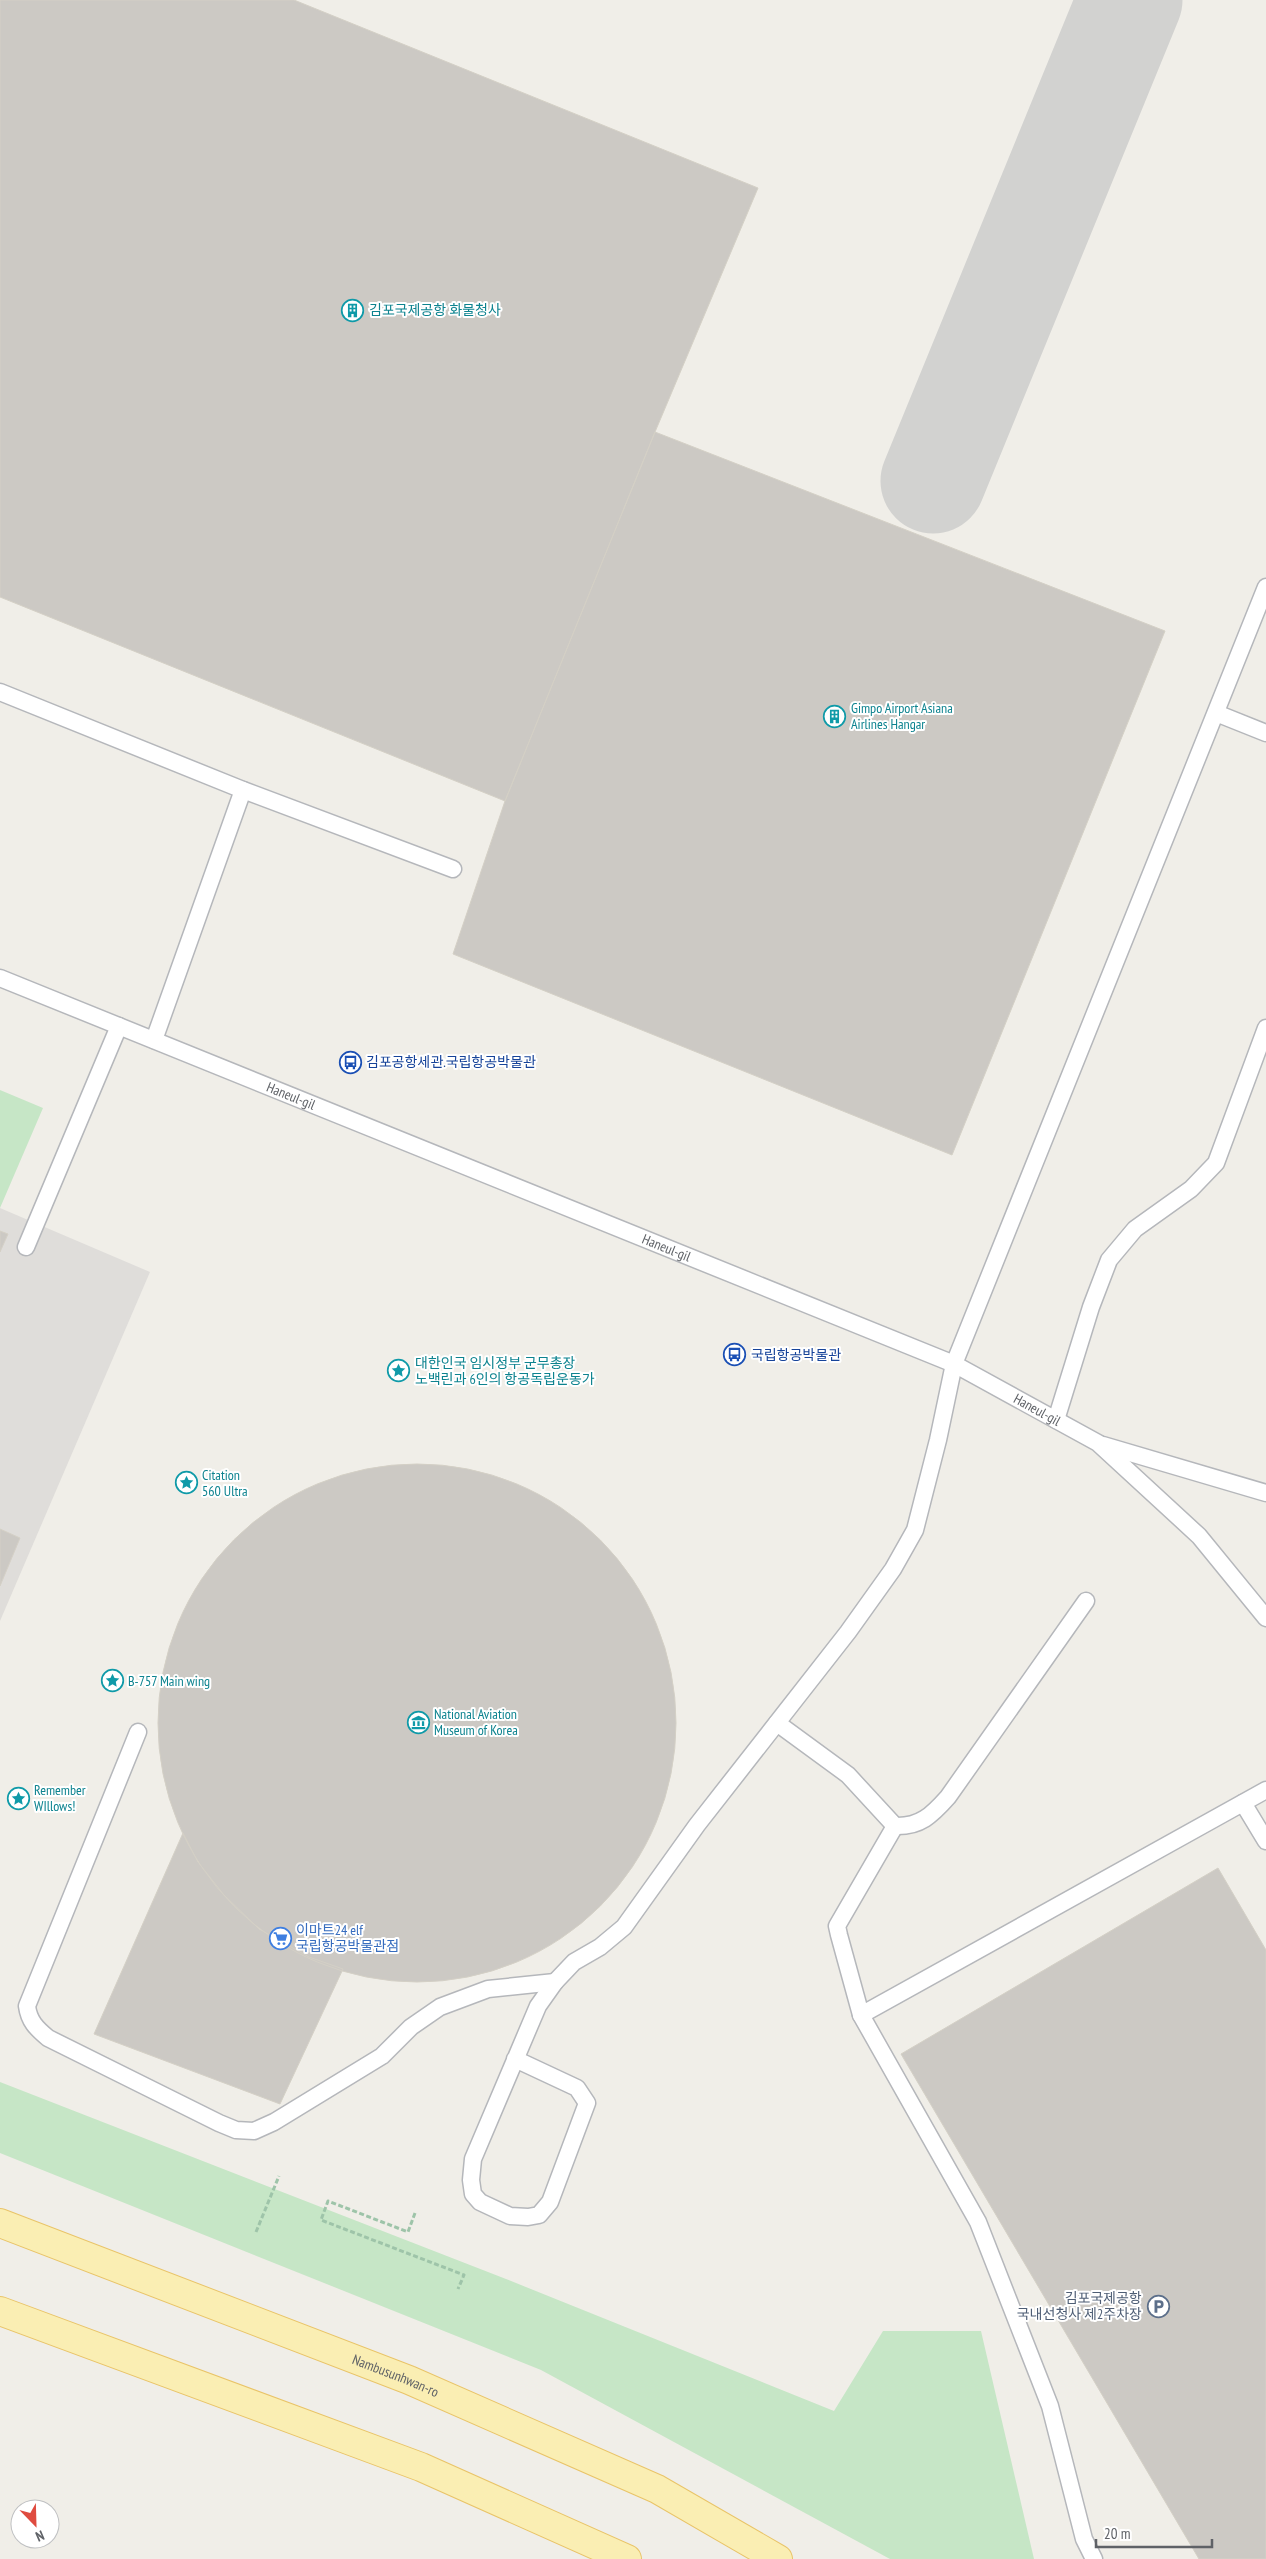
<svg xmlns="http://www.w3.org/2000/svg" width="1266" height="2559" viewBox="0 0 1266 2559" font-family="'PT Sans Narrow','Noto Sans KR',sans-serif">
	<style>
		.industrial { fill: #dfddda }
		.green { fill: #c6e6c6 }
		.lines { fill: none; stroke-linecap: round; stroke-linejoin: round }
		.taxiway { stroke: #d2d2d0; stroke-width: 105 }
		.building { fill: #ccc9c4; stroke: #d4d0c6 }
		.service-casing { stroke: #b5b7bb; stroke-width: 19 }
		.primary-casing { stroke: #e9c468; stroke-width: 30 }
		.path { stroke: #9ec4a9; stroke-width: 3; stroke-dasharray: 5 2.5; stroke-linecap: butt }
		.service { stroke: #fff; stroke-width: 16 }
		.primary { stroke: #faeeb3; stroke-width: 28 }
		.labels { text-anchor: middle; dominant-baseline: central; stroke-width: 4; stroke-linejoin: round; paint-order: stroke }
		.culture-label { font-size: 14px; fill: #0d838f; stroke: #fff; text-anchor: start }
		.transit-label { font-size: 14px; fill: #164399; stroke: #fff; text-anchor: start }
		.street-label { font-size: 14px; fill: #5f6267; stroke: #fff }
		.shop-label { font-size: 14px; fill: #366cbe; stroke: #fff; text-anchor: start }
		.service-label { font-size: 14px; fill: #4e5e75; stroke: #fff; text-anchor: end }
	</style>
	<rect width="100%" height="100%" fill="#f0eee8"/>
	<path class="industrial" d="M0,1208L150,1272L0,1621Z"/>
	<path class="green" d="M0,1090L43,1108L0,1208Z
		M0,2082L506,2279L834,2411L883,2331H981L1034,2559H890L541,2370L0,2153Z"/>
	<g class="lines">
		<path class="taxiway" d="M933,481L1130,0"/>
	</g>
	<path class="building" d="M0,0H294L758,188L655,432L505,801L0,597Z
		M655,432L1165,631L952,1155L453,954L505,801Z
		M0,1231L8,1234L0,1252Z
		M158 1723a259 259 0 1 1 518 0a259 259 0 1 1-518 0Z
		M0,1529L20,1538L0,1586Z
		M183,1833L198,1862L224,1895L259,1929L309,1957L343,1969L280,2104L94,2034Z
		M1218,1868L1266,1950V2559H1199L901,2054Z"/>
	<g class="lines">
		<defs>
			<g id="service">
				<path d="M0,692L243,790L453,869"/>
				<path d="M1216,713L1266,733"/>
				<path id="s1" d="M0,978L954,1364L1098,1443L1199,1536L1266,1618"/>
				<path d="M154,1040L243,790"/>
				<path d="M26,1247L119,1026"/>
				<path d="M1056,1420L1091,1307L1109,1260L1135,1229L1191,1189L1216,1163L1266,1028"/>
				<path d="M1103,1445L1266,1493"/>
				<path d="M777,1723L848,1775L895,1826C920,1827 932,1815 948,1797L1086,1601"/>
				<path d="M138,1732L27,2006C29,2021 36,2028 48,2038L219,2123L236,2130L254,2131L274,2122L382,2056L411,2027L440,2007L488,1989L555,1982"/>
				<path d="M1243,1803L1266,1841"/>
				<path d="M895,1826L837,1926L839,1935L861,2015L978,2222L1050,2406L1084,2539L1094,2559"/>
				<path d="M861,2015L1266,1790"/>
				<path d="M515,2059L577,2088L587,2103L550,2202L539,2215L528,2217L510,2216L480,2202L473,2194L471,2180L473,2159L538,2006L555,1982L574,1962L600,1947L624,1927L697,1825L848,1632L893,1569L915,1530L938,1440L954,1364L1266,587"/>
			</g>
			<g id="primary">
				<path id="s2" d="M0,2223L409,2380L657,2489L778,2559"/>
				<path d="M0,2311L421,2467L627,2559"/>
			</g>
		</defs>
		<use href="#service" class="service-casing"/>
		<use href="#primary" class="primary-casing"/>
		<path class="path" d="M415,2213L408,2232L328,2201L321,2220L464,2275L458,2289
			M256,2232L279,2176"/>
		<use href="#service" class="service"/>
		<use href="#primary" class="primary"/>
	</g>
	<defs>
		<symbol id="building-ring" viewBox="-11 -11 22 22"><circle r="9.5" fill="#fff" stroke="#0f9aa8" stroke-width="1.5"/><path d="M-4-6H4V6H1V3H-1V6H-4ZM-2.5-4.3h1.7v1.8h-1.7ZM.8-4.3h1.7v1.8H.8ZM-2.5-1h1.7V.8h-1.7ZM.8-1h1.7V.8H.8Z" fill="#0f9aa8"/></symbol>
		<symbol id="bus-ring" viewBox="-11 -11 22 22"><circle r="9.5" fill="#fff" stroke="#1a4fb4" stroke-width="1.5"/><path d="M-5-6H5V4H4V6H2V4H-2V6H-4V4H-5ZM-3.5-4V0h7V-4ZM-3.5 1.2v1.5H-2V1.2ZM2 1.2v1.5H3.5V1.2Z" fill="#1a4fb4"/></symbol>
		<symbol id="sight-ring" viewBox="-11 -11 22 22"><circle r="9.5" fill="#fff" stroke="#0f9aa8" stroke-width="1.5"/><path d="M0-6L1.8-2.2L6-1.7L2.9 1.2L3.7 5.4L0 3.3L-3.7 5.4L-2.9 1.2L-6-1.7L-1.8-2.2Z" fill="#0f9aa8"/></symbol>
		<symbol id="museum-ring" viewBox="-11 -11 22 22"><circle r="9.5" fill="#fff" stroke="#0f9aa8" stroke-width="1.5"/><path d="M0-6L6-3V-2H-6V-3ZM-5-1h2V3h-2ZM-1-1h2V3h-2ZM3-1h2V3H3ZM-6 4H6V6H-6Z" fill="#0f9aa8"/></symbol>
		<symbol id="supermarket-ring" viewBox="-11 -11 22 22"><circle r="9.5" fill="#fff" stroke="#3f7fe0" stroke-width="1.5"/><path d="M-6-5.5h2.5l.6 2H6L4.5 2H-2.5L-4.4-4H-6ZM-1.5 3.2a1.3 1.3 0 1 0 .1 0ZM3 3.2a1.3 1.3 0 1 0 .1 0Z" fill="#3f7fe0"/></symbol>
		<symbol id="parking-ring" viewBox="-11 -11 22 22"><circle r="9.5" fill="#fff" stroke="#5c6f8a" stroke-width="1.5"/><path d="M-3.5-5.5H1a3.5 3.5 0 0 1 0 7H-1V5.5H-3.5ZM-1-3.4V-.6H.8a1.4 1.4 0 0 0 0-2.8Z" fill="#5c6f8a"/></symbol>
	</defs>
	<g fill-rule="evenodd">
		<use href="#building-ring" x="340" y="298" width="25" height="25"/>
		<use href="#building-ring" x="822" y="704" width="25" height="25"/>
		<use href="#bus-ring" x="338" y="1050" width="25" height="25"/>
		<use href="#bus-ring" x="722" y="1342" width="25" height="25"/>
		<use href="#sight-ring" x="386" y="1358" width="25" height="25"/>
		<use href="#sight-ring" x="174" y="1470" width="25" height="25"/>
		<use href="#sight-ring" x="100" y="1668" width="25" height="25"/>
		<use href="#museum-ring" x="406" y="1710" width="25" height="25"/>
		<use href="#sight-ring" x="6" y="1786" width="25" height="25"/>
		<use href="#supermarket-ring" x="268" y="1926" width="25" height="25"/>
		<use href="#parking-ring" x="1146" y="2294" width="25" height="25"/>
	</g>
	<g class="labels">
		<g class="culture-label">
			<text x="369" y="310">김포국제공항 화물청사</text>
			<text x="851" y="708">Gimpo Airport Asiana<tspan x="851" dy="16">Airlines Hangar</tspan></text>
			<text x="415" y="1363">대한인국 임시정부 군무총장<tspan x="415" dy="16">노백린과 6인의 항공독립운동가</tspan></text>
			<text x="202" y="1475">Citation<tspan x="202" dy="16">560 Ultra</tspan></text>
			<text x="128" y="1681">B-757 Main wing</text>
			<text x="434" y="1714">National Aviation<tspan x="434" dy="16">Museum of Korea</tspan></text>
			<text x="34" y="1790">Remember<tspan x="34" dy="16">WIllows!</tspan></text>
		</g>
		<g class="transit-label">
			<text x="366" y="1062">김포공항세관.국립항공박물관</text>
			<text x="751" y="1355">국립항공박물관</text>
		</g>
		<g class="street-label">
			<text stroke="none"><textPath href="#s1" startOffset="314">Haneul-gil</textPath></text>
			<text stroke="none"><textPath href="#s1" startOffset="719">Haneul-gil</textPath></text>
			<text stroke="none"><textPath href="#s1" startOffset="1124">Haneul-gil</textPath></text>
			<text stroke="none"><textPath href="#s2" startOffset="424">Nambusunhwan-ro</textPath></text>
		</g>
		<g class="shop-label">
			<text x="296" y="1930">이마트24 elf<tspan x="296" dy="16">국립항공박물관점</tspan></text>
		</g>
		<g class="service-label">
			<text x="1142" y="2298">김포국제공항<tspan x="1142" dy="16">국내선청사 제2주차장</tspan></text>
		</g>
	</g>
	<g transform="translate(35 2524) rotate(157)"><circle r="24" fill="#ffffff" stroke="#bfc0c2"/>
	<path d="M0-4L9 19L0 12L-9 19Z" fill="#df4b3f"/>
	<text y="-8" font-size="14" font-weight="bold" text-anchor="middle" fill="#5f6267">N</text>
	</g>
	<path d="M1096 2539v8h116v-8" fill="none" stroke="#5f6267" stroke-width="2.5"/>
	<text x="1104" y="2539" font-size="15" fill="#5f6267" stroke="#ffffff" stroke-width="4" paint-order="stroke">20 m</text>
</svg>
